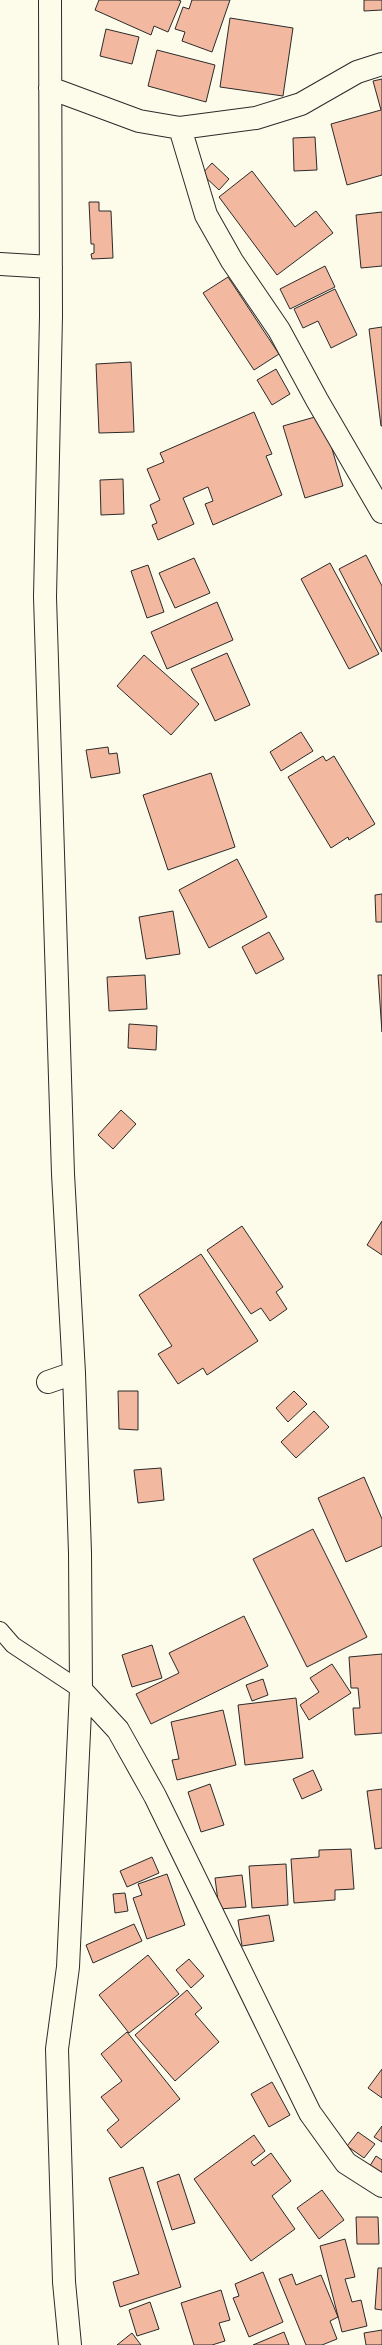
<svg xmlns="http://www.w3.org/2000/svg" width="382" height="2345" viewBox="0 0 382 2345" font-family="Inter,sans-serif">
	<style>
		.building { fill: #f2b8a0; stroke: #2b2b2b }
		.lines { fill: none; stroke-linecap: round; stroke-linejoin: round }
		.service-casing { stroke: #2b2b2b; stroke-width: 18 }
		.minor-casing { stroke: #2b2b2b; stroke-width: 24 }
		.service { stroke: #fdfbea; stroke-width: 16 }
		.minor { stroke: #fdfbea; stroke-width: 22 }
	</style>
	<rect width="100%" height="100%" fill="#fdfbea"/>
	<path class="building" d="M99,0H178L181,1L168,32L154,26L151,35L95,10Z
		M192,0H230L212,52L182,41L185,32L175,29L183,7L189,9Z
		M364,0H382V10L364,11Z
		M230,18L293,28L283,96L220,87Z
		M106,29L139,37L132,64L100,56Z
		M157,50L215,65L206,102L148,86Z
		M382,79V175L347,185L331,124L381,110L373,81Z
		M315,137L317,170L294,171L293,138Z
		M212,163L229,179L219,190L202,174Z
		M252,171L295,227L316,211L333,233L277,275L219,197Z
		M89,202H99V211H111L113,258L92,259L91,254L94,253V244H91Z
		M382,212V266L361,268L356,215Z
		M325,266L335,287L290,309L280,289Z
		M228,277L279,354L254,370L203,293Z
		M335,289L357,335L331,348L318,321L303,328L294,309Z
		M382,327V426H381L369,329Z
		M131,362L134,432L99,433L96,364Z
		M276,369L290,394L272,405L257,380Z
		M254,412L272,454L266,456L282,495L213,525L205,504L213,501L208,487L183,498L194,524L158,540L152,525L157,523L150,505L160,500L147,469L164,462L160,453Z
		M322,415L343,486L305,498L283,426Z
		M123,479L124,514L101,515L100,480Z
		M366,555L382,586V652L339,569Z
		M194,558L210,593L175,608L159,573Z
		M330,563L379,654L349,669L301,579Z
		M148,565L164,612L147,618L131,571Z
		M217,602L233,640L167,669L151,632Z
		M227,653L250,705L215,721L191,669Z
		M144,655L199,704L171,735L117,686Z
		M301,732L313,751L281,771L270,752Z
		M108,747L109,754L117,753L120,773L91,778L86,750Z
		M323,756L326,761L334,756L375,824L349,840L348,837L331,848L288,777Z
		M211,773L235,847L168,870L143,795Z
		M237,859L267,917L209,948L179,890Z
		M382,894V922H376L375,895Z
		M173,911L180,954L146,959L139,917Z
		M269,932L284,959L256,974L242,947Z
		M145,975L147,1009L109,1011L107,977Z
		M378,975H382V1032Z
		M129,1024L157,1026L156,1050L128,1048Z
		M121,1110L136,1124L113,1149L98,1135Z
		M382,1221V1255L367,1245Z
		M242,1226L283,1287L276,1292L287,1309L270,1321L261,1308L251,1314L207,1250Z
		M201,1254L258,1341L207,1375L203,1368L178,1384L158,1354L172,1346L139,1295Z
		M118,1391H138V1430L119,1429Z
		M294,1391L307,1404L288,1422L276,1408Z
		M314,1411L329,1427L296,1458L281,1442Z
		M161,1468L164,1500L138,1503L134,1470Z
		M364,1477L382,1519V1546L346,1562L318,1498Z
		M313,1529L367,1637L307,1667L253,1559Z
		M244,1616L268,1666L151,1724L136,1694L179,1673L169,1653Z
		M152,1645L162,1678L132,1687L122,1655Z
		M382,1654V1733L355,1735L353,1708H360L358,1688H351L349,1657Z
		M332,1664L351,1693L309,1720L300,1705L319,1692L310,1678Z
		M263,1679L268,1695L252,1701L246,1685Z
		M296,1698L303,1758L245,1765L238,1705Z
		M223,1710L236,1765L177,1780L172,1760L179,1759L171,1722Z
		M313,1770L322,1790L302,1799L293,1779Z
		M210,1784L224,1825L201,1832L188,1792Z
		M382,1789V1848L375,1849L367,1791Z
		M351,1849L354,1889L335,1890V1900L294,1903L291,1859L319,1857V1850Z
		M152,1857L159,1873L127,1887L120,1871Z
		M286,1864L288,1905L252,1908L249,1866Z
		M167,1874L185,1925L147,1939L133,1898L142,1895L138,1884Z
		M242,1875L246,1907L219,1909L215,1878Z
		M125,1893L128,1911L115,1913L113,1894Z
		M269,1915L274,1941L242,1946L238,1920Z
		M134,1924L142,1941L93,1963L86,1945Z
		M148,1955L179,1994L129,2033L99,1995Z
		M189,1959L204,1976L191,1988L176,1970Z
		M187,1990L202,2008L195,2014L219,2042L175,2081L135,2035Z
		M127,2032L180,2099L121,2148L107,2130L119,2120L101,2097L122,2081L101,2054Z
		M382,2069V2098L368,2088Z
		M272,2082L290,2115L269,2127L251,2094Z
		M382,2126V2142L374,2137Z
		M358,2132L375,2144L364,2158L347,2146Z
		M254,2135L265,2151L251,2162L254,2166L271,2153L291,2181L272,2196L295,2229L251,2261L194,2179Z
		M376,2156L382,2160V2178L368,2169Z
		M143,2167L181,2287L120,2307L113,2282L139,2274L109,2178Z
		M179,2174L195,2223L172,2230L157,2182Z
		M322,2190L344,2220L319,2239L297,2208Z
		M356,2217H378L379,2244H357Z
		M345,2239L355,2277L345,2279L352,2302L361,2300L367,2326L342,2332L320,2246Z
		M378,2268H382V2310L375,2309Z
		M263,2272L283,2322L249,2337L233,2298L239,2296L235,2284Z
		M292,2274L296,2285L321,2275L338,2317L330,2321L337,2339L322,2345H306L279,2279Z
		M221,2290L230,2320L219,2323L225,2341L212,2345H194L181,2303Z
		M150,2302L159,2329L137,2336L129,2310Z
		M382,2330V2345H366L364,2333Z
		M284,2332L289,2345H253Z
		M132,2333L141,2345H117Z"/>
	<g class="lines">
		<defs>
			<path id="service" d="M0,1630L13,1645L81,1690"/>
			<path id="minor" d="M50,0L51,316L45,597L63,1174L74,1373L80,1553L81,1690L68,1967L57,2049L64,2282L70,2345
				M50,88L139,121L180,128L256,118L301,104L357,72L382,64
				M180,128L206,215L232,261L279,330L317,400L382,512
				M0,264L51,267
				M48,1382L74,1373
				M81,1690L118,1730L155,1796L310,2113L346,2163L382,2186"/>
		</defs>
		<use href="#service" class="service-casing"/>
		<use href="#minor" class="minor-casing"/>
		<use href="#service" class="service"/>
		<use href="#minor" class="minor"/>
	</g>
</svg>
